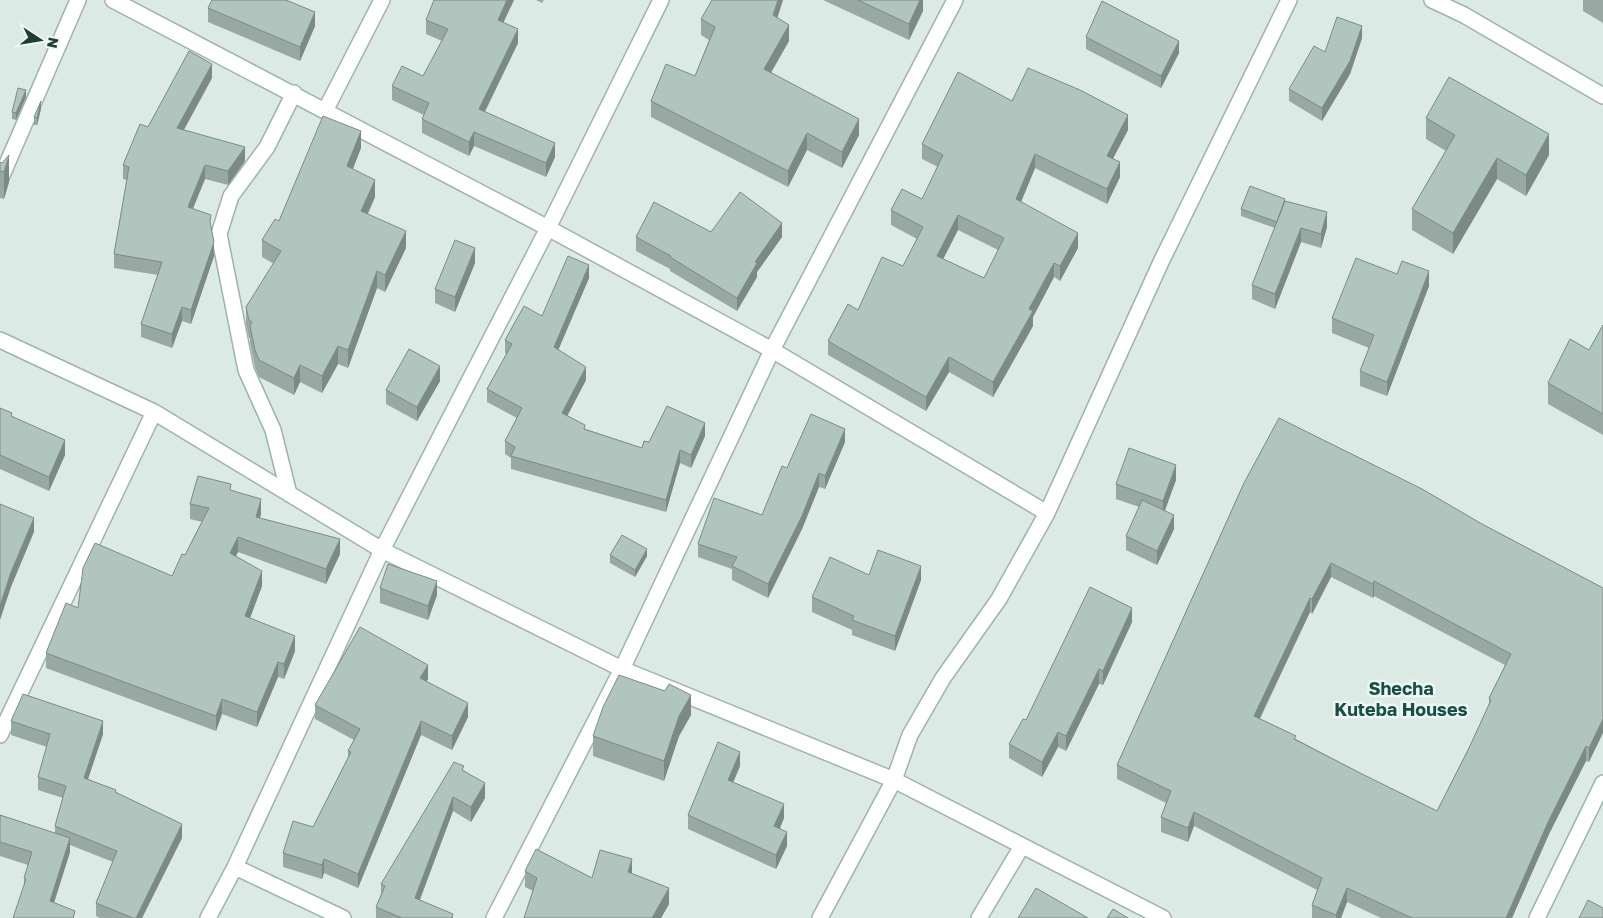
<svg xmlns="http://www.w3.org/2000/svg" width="1603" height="918" viewBox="0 0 1603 918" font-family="'Golos Text',sans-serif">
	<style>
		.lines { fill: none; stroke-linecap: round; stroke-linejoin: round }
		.street-casing { stroke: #9fb2ae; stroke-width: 18 }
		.street { stroke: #fff; stroke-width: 15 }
		.wall { fill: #98a9a4; fill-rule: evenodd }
		.shaded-wall { fill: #7c8a86 }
		.building { fill: #b1c5bf; stroke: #7c8a86; fill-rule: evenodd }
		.labels { text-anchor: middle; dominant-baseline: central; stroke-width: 5; stroke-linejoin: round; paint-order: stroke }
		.neighbourhood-label { font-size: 18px; font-weight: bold; fill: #174e48; stroke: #ecf7f3 }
	</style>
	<rect width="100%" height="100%" fill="#dceae6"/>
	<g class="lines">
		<defs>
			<path id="street" d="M113,0L548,228L772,350L1047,513
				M1432,0L1464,15L1603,96
				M326,109L382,0
				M0,180L78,0
				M0,340L154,412L382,550L622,669L894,780L1163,918
				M289,494L273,430L246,370L219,234L231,196L267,147L294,93
				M0,735L154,412
				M235,867L343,918
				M208,918L235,867L382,550L548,228L661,0
				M494,918L622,669L772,350L955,0
				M820,918L894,780L910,735L943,678L999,599L1047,513L1161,262L1289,0
				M979,918L1022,846
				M1537,918L1603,783"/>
		</defs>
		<use href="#street" class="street-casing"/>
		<use href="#street" class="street"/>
	</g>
	<path class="wall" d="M434,0H514L503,22L518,43L485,112L555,157L546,177L474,146L469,156L422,133V119L424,115L392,100V86L423,76L442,41L426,34V20Z
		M536,0H544L542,3Z
		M823,0H923V11L909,40Z
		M1583,0H1603V23L1583,11Z
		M288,1L315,26L300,61L208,22V8Z
		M777,18L789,41L771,72L859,135L842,168L807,150L788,187L651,117V101L695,76L709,40L701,35V19Z
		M1086,37L1179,53L1161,88L1086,49Z
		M1362,38L1350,74L1322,121L1289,101V89L1325,52Z
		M212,78L184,130L245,161L228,185L205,179L192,209L211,228L214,256L191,324L182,321L172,348L141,337V324L158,275L114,268V254L127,180L123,179V165L148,127Z
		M26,97L16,120L12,119V112Z
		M1012,101L1128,130L1113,158L1120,177L1107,204L1035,168L1021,202L1078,248L1060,281L1054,277L1033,317V326L993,397L949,372L926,411L828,355V341L903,266L917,239L891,225V210L922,199L938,167L922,159V144ZM958,230L998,250L984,278L943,259Z
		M41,109L37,125H34V117Z
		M1426,118L1549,155L1526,196L1497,179L1453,254L1412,230V209L1446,151L1426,139Z
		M361,148L353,169L375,197L368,214L406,248L385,292L377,288L348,368L338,364L322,393L300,382L294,395L259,377L255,367L250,343V338H249L246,324V307L274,264L262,257V240L279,221Z
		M0,162L9,182L4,199L0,198Z
		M1285,201L1327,227L1321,248L1301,242L1275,309L1252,299V285L1275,228L1241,216V209Z
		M711,232L782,237L757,272V277L737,311L670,271V269L636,251V237Z
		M475,263L455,312L435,303V289Z
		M1397,274L1429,286L1387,396L1360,386V371L1369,348L1332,333V318Z
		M589,278L558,350L586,380L567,416L585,429L642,448L649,442L705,436L691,468L680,463L666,512L511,469V458L505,454V441L517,418L487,402V389L507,354L505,353V340L542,316Z
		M1603,325V435L1548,404V383L1589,350Z
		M440,381L417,421L386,404V390Z
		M0,408L65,455L49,491L0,469Z
		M845,442L825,489L819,487L802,529L768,598L732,580V569L698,557V544L762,515L787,468Z
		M1176,480L1164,510L1174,529L1157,565L1126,550V536L1139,507L1116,499V484Z
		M1244,483L1482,524L1603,588L1589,762L1586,761L1549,834L1512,918H1381L1347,902L1341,918H1312V905L1317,890L1194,826L1188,842L1161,832V817L1166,803L1117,779V765ZM1331,577L1373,598L1374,596L1505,665L1489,698V705L1469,748L1437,811L1364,775L1296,739L1260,719L1310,612L1312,614Z
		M231,490L261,514L260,518L340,554L326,584L238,552L236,556L262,586L250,618L295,651L284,679L278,677L257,727L222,714L216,731L46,668V653L78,608L172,576L185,555L202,522L190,519V504Z
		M610,555L647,556L635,577L610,563Z
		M869,575L921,580L895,651L852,635V630L812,612V597Z
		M380,588L437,595L428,620L380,603Z
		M1132,622L1103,685L1099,684L1066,751L1058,747L1042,777L1009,758V744L1026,720Z
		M428,679L426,681L468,717L452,750L421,735L358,888L324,873L322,879L283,867V853L313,827L348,758V751L354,740L315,719V705Z
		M691,715L679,736L664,781L593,756V736Z
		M11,721L103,734L88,779L116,792L182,838L142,918H100L96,916V903L113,862L70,845V852L54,903L75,918L24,887V878L28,865L0,856V815L55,833V826L63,798L38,790V777L47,747L11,735Z
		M740,766L733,782L784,818L780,829L787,846L776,869L688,829V815Z
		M464,770L485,798L471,822L453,811L420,900L453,918H376V907L381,896V884Z
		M525,871L592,878L632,874L669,904L661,918H524L533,891L525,887Z"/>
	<path class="shaded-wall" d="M507,0H514L498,34V20Z
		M778,0H783L773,32V15Z
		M920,0H923V11L909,40V24Z
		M315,12V26L300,61V47Z
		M789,25V41L764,85V69Z
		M1362,26V38L1350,74L1322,121V108Z
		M518,29V43L479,123V109Z
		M1179,41V53L1161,88V76Z
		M212,64V78L177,142V128Z
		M26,90V97L16,120V113Z
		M41,101V109L37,125V118Z
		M1128,115V130L1107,170V156Z
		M859,119V135L842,168V152Z
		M361,131V148L347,183V166Z
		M474,132V146L469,156V142Z
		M807,133V150L788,187V171Z
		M1549,134V155L1526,196V175Z
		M555,143V157L546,177V163Z
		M245,147V161L228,185V171Z
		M1035,154V168L1016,214V199Z
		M9,155V182L4,199V172Z
		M1497,158V179L1453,254V233Z
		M1120,162V177L1107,204V189Z
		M205,165V179L188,221V207Z
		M375,180V197L361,228V211Z
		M1327,212V227L1321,248V234Z
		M958,215V230L937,271V256Z
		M782,223V237L757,272V277L737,311V298L755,262Z
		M1301,228V242L1275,309V294Z
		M406,231V248L385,292V275Z
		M1078,233V248L1060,281V266Z
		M214,242V256L191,324V310Z
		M475,248V263L455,312V297Z
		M1054,263V277L1033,317V326L993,397V382L1029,309Z
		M589,265V278L554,360V347Z
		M377,271V288L348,368V350Z
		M1429,271V286L1387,396V382Z
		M182,307V321L172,348V334Z
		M338,346V364L322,393V376Z
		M949,357V372L926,411V397Z
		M300,365V382L294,395V378Z
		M440,366V381L417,421V407Z
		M586,367V380L562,426V413Z
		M705,423V436L691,468V455Z
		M845,429V442L825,489V476Z
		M65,440V455L49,491V477Z
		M680,450V463L666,512V500Z
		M1176,465V480L1163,516V501Z
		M819,473V487L802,529L768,598V584Z
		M261,499V514L256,532V517Z
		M1174,515V529L1157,565V551Z
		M34,518V532L11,587L0,620V606L11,572Z
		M238,537V552L230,568V553Z
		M340,539V554L326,584V569Z
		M647,549V556L635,577V570Z
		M1331,563V577L1312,614V599Z
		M921,566V580L895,651V636Z
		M262,571V586L245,631V616Z
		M437,581V595L428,620V606Z
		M1374,581V596L1373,598V584Z
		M1310,598V612L1254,730V716Z
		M1132,608V622L1103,685V671Z
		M295,636V651L284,679V664Z
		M278,662V677L257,727V712Z
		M428,665V679L420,692V678Z
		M1099,669V684L1066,751V736Z
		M691,695V715L679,736L664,781V761L679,716Z
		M222,699V714L216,731V716Z
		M468,703V717L452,750V736Z
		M1603,719V733L1589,762V748Z
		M103,721V734L84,791V778Z
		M421,721V735L358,888V874Z
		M1058,732V747L1042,777V762Z
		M1586,746V761L1549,834L1512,918H1506L1549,820Z
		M740,752V766L728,795V780Z
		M485,783V798L471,822V807Z
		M453,797V811L415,912V898Z
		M784,804V818L774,841V826Z
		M1194,812V826L1188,842V828Z
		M182,824V838L142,918H136Z
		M787,832V846L776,869V855Z
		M70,838V852L50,915V901Z
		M324,859V873L322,879V865Z
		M632,859V875L628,872Z
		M669,888V904L661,918H652Z
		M1347,888V902L1341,918H1336V915Z"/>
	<path class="building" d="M212,0H286L315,12L300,47L208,8Z
		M434,0H507L498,20L518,29L479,109L555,143L546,163L474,132L469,142L422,119L429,103L392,86L402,66L423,76L448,29L426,20Z
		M712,0H778L773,15L789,25L764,69L859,119L842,152L807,133L788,171L651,101L666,64L695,76L715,27L701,19Z
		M858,0H920L909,24Z
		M1102,1L1179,41L1161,76L1086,37Z
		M1337,17L1362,26L1350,61L1322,108L1289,89L1314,46L1325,52Z
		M189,51L212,64L177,128L245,147L228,171L205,165L188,207L211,215L210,222L214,242L191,310L182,307L172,334L141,324L162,262L114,254L129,167L123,165L140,124L148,127Z
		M1028,68L1080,90L1128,115L1107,156L1120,162L1107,189L1035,154L1016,199L1078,233L1060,266L1054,263L1029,309L1033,311L993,382L949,357L926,397L828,341L848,304L858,310L882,257L903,266L923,227L891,210L902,189L922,199L943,155L922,144L958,72L1012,101ZM958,215L1004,238L984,278L937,256Z
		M1449,77L1549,134L1526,175L1497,158L1453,233L1412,209L1455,135L1426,118Z
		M18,88L26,90L16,113L12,112Z
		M41,101L37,118L34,117Z
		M323,116L361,131L347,166L375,180L361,211L406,231L385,275L377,271L348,350L338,346L322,376L300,365L294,378L259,360L255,350L250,326L252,322L249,320L246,307L281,251L262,240L275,219L279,221Z
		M9,155L4,172L0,171V162L2,163Z
		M1250,186L1285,199L1277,222L1241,209Z
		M740,192L782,223L755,262L757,263L737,298L670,257L671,256L636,237L654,202L711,232Z
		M1285,201L1327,212L1321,234L1301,228L1275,294L1252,285Z
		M455,240L475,248L455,297L435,289Z
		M568,256L589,265L554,347L586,367L562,413L585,425L584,429L642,448L644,441L649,442L667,406L705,423L691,455L680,450L666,500L511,456L515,447L505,441L522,408L487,389L512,344L505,340L524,306L542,316Z
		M1356,258L1397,274L1402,261L1429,271L1387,382L1360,371L1374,335L1332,318Z
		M1603,325V414L1548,383L1570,339L1589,350Z
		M409,349L440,366L417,407L386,390Z
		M0,408L12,413L11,416L65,440L49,477L0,455Z
		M811,414L845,429L825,476L819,473L802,516L768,584L732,566L737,557L698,544L714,498L762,515L782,466L787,468Z
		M1279,418L1422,489L1482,524L1603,588V719L1589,748L1586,746L1549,820L1506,918H1412L1347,888L1336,915L1312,905L1322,878L1194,812L1188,828L1161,817L1171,791L1117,765L1244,483ZM1331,563L1373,584L1374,581L1511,654L1489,698L1491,700L1469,748L1437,811L1364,775L1294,739L1296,736L1254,716L1310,598L1312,599Z
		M1129,448L1176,465L1163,501L1116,484Z
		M198,476L231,484L230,490L261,499L256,517L340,539L326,569L238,537L230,553L262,571L245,616L295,636L284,664L278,662L257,712L222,699L216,716L46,653L66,603L78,608L83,568L95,543L172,576L182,554L185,555L209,508L190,504Z
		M1142,500L1174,515L1157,551L1126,536Z
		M0,504L34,518L11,572L0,606Z
		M622,535L647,549L635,570L610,555Z
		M878,550L921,566L895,636L852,620L854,616L812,597L830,557L869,575Z
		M388,564L437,581L428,606L380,588Z
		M1090,587L1132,608L1103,671L1099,669L1066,736L1058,732L1042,762L1009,744L1023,719L1026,720Z
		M360,627L428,665L420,678L468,703L452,736L421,721L358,874L324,859L322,865L283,853L293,821L313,827L351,752L348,751L360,729L315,705Z
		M619,675L665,691L669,684L691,695L679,716L664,761L593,736L603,707Z
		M23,694L103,721L84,778L116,790L115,792L182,824L136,918H133L96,903L117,851L55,826L66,786L38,777L50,734L11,721Z
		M718,742L740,752L728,780L784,804L774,826L787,832L776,855L688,815Z
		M454,762L464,766L462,770L485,783L471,807L453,797L415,898L453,914L452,918H402L376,907L385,886L381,884Z
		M0,815L70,838L50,901L75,911L73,918H13L26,879L24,878L32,852L0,842Z
		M536,849L592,878L600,850L632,859L628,872L669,888L652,918H524L537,878L525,871Z
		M1036,888L1088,918H1018Z
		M1588,900L1603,908V918H1579Z
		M1113,909L1128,918H1107Z"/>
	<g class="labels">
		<g class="neighbourhood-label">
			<text x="1401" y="688">Shecha<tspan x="1401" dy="21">Kuteba Houses</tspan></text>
		</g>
	</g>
	<g transform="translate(40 40) rotate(102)" stroke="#ecf7f3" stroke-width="4" paint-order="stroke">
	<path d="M0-4L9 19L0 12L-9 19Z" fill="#1d3b37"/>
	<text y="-8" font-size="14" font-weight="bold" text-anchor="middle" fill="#1d3b37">N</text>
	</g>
</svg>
